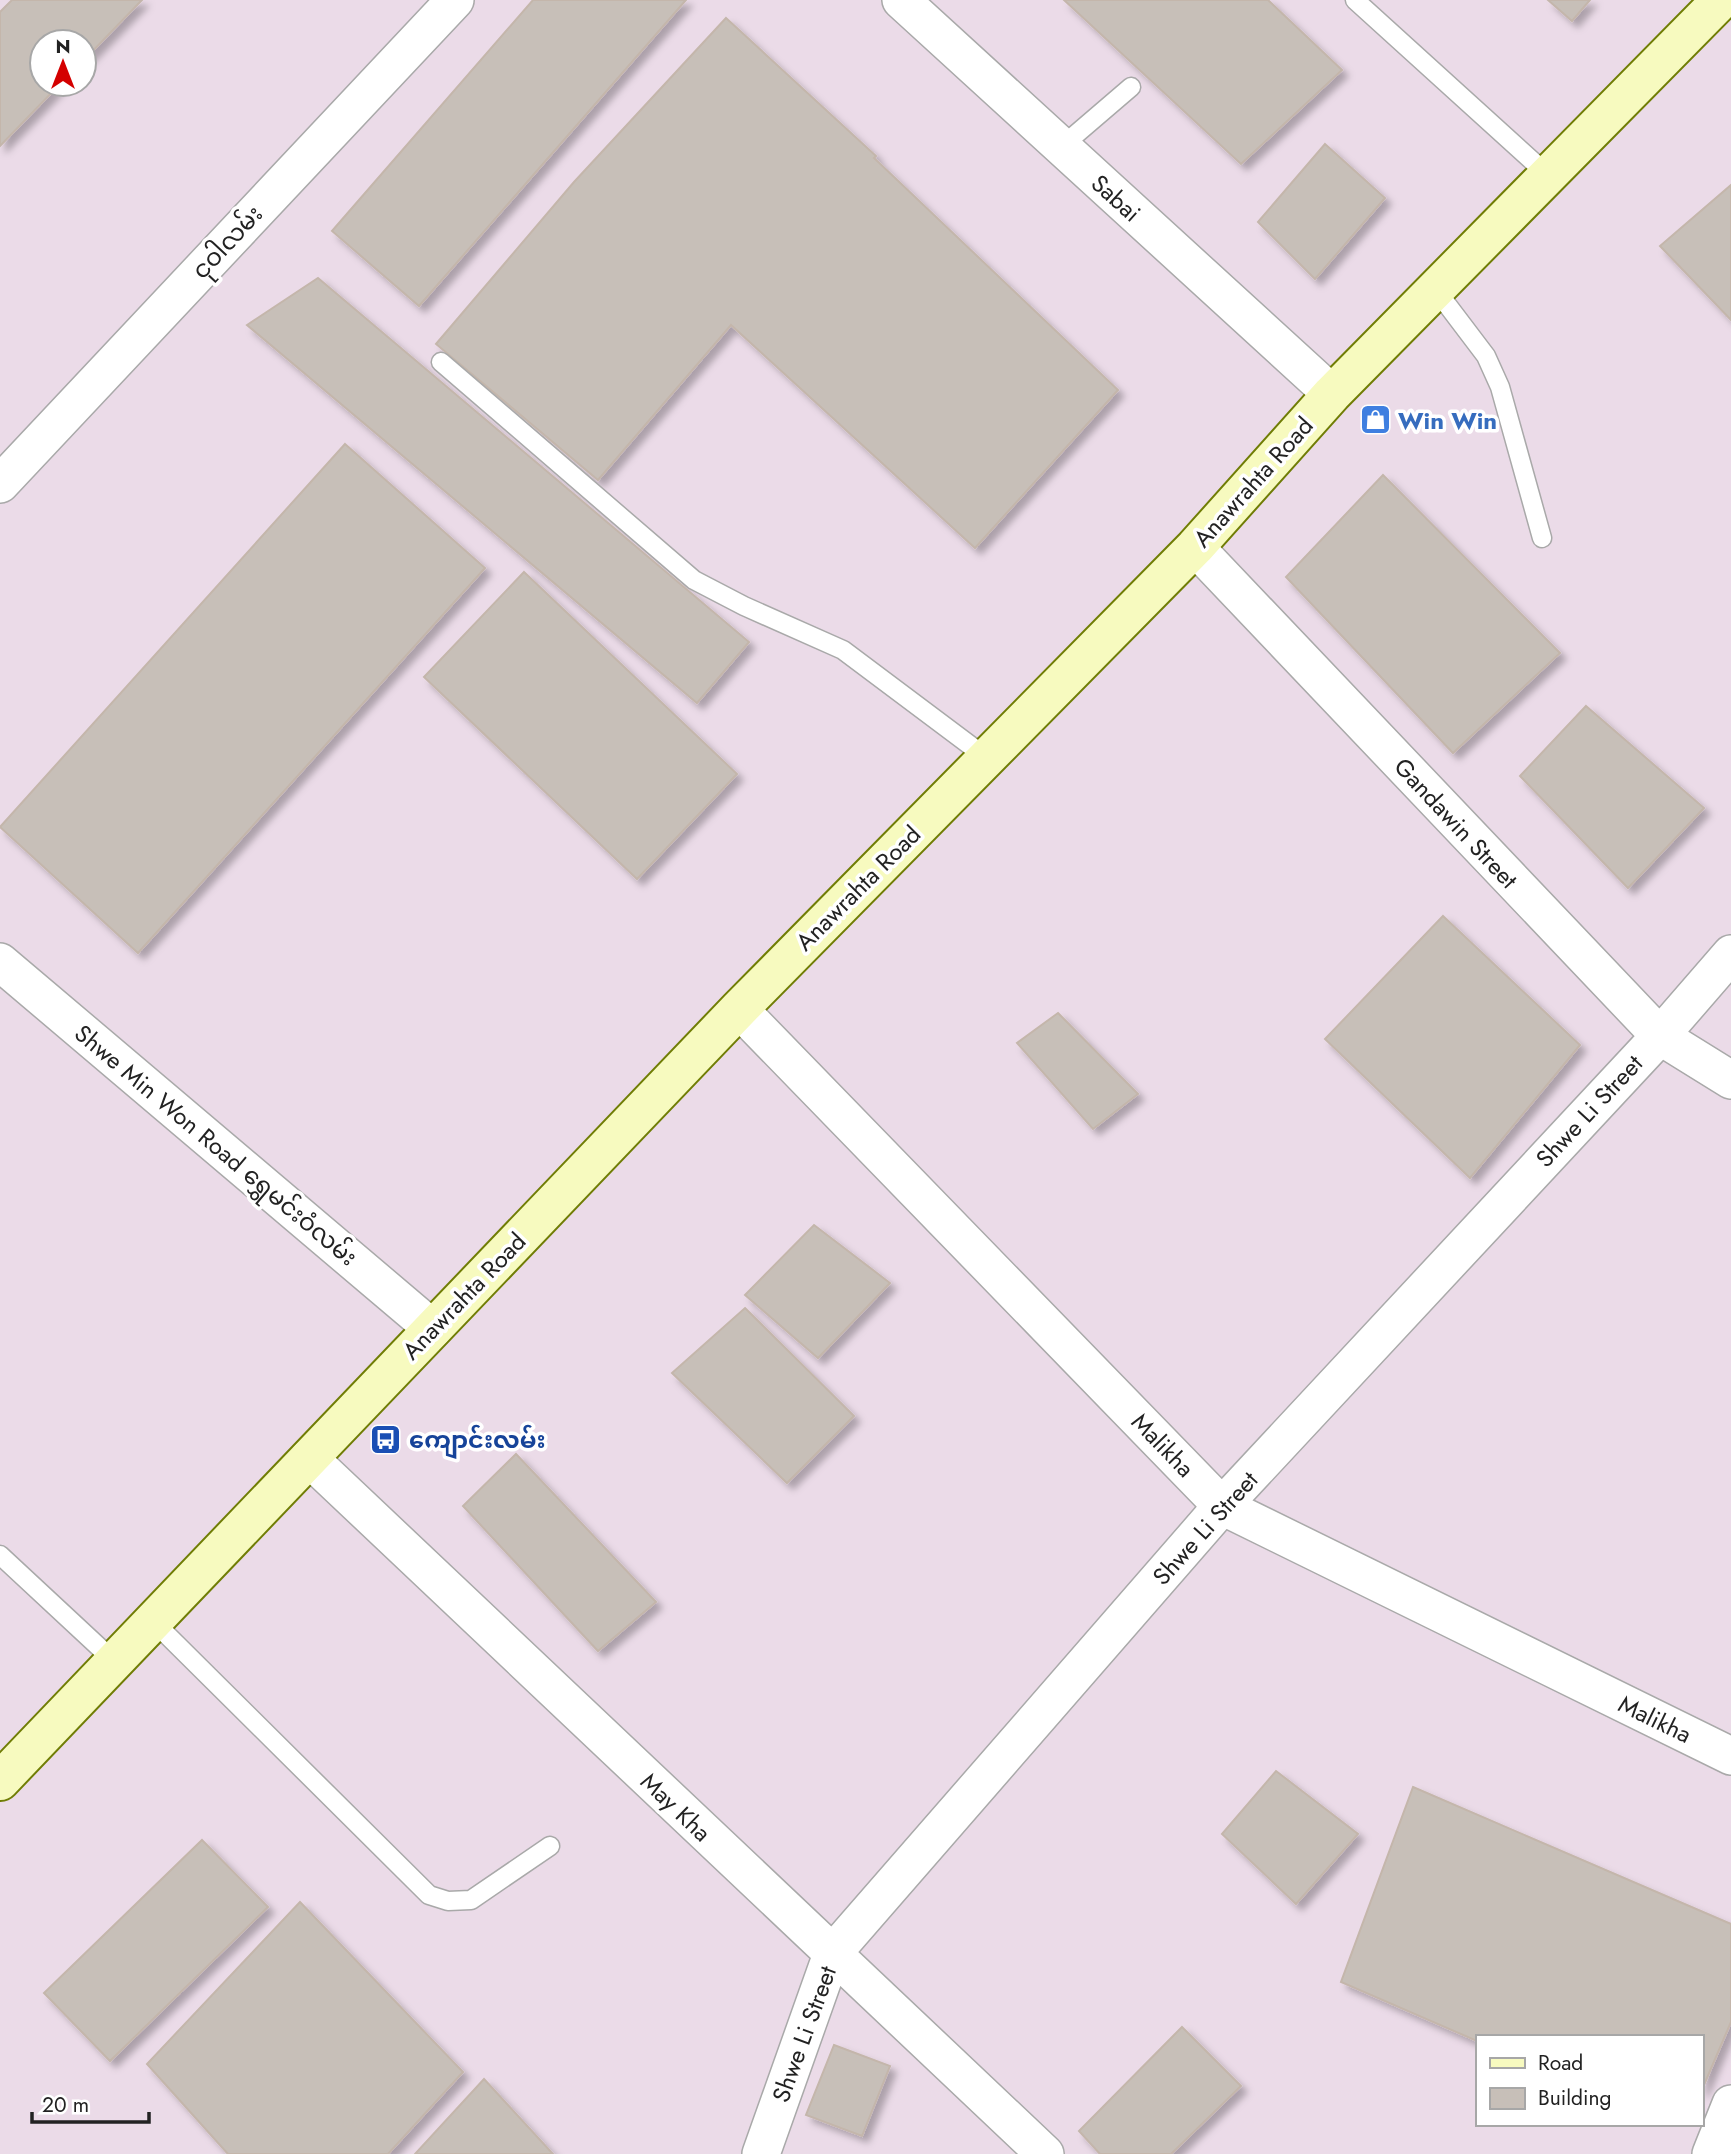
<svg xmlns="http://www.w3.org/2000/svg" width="1731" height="2154" viewBox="0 0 1731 2154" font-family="Jost,'Noto Sans Myanmar',sans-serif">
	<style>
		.industrial { fill: #ebdbe8; fill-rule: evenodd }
		.building { fill: #c7bfb8; stroke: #c4b6ab; stroke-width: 2; filter: url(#shadow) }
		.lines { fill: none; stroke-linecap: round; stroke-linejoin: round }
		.service-casing { stroke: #a9a9a9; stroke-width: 21 }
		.minor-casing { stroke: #a9a9a9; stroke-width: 40 }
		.secondary-casing { stroke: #707d05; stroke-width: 42 }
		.service { stroke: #fff; stroke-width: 18 }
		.minor { stroke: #fff; stroke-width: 37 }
		.secondary { stroke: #f7fabf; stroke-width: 38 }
		.labels { text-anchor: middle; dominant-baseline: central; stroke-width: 7; stroke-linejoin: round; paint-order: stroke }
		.street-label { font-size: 24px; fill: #222; stroke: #fff }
		.shop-label { font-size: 24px; font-weight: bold; fill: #366cbe; stroke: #fff; text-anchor: start }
		.transit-label { font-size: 24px; font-weight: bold; fill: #164399; stroke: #fff; text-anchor: start }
	</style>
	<defs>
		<filter id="shadow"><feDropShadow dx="6" dy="6" stdDeviation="3.5" flood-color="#0004"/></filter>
	</defs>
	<rect width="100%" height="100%" fill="#f2efe9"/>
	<path class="industrial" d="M0,0H1731V2154H0ZM42,42H84V84H42ZM1477,2037H1701V2124H1477Z"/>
	<path class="building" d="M12,0H142L84,60V42H42V84H60L0,146V12Z
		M533,0H686L419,306L332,231Z
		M1064,0H1268L1342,70L1241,164Z
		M1548,0H1590L1572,21Z
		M726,18L876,156L874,158L1118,390L975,548L731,325L598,480L436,344L574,182Z
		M1325,144L1385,198L1315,279L1258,222Z
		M1731,185V320L1660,246Z
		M318,278L749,642L697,703L247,325Z
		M345,444L485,568L138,953L0,827Z
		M1383,475L1560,653L1453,753L1286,577Z
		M524,572L737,774L637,879L424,677Z
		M1586,706L1704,808L1628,888L1520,776Z
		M1443,916L1580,1045L1470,1178L1325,1039Z
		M1058,1013L1138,1094L1093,1129L1017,1043Z
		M814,1225L890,1283L818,1358L745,1295Z
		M745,1308L854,1416L787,1483L672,1373Z
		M516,1454L656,1602L598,1651L463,1506Z
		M1276,1771L1358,1834L1296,1904L1222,1834Z
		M1413,1787L1731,1924V2022L1701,2092V2037H1477V2041L1341,1982Z
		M202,1840L268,1907L110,2061L44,1993Z
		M300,1902L463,2072L388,2154H228L147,2064Z
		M1182,2027L1241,2086L1171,2154H1100L1079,2131Z
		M834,2045L890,2066L862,2136L806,2115Z
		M484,2079L553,2154H415Z"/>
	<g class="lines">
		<defs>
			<path id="service" d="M1355,0L1549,176
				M1061,147L1131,87
				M1436,290L1486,356L1500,387L1542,538
				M441,362L694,580L744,606L843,650L987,758
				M0,1555L114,1661
				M153,1621L429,1895L448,1901L471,1900L550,1846"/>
			<path id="minor" d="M901,0L1332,394
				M0,484L455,0
				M1195,547L1660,1036L1731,1080
				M0,962L433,1329
				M739,1009L1222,1506L1731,1756
				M309,1458L1045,2154
				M761,2154L832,1954L1222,1506L1660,1036L1731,954
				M1711,2154L1731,2104"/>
			<path id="secondary" d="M0,1781L739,1009L1195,547L1332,394L1721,0"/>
		</defs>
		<use href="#service" class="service-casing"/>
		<use href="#minor" class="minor-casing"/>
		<use href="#secondary" class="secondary-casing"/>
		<use href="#service" class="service"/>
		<use href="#minor" class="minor"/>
		<use href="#secondary" class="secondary"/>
	</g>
	<defs>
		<symbol id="shop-square" viewBox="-11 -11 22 22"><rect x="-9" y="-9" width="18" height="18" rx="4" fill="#3f7fe0" stroke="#fff"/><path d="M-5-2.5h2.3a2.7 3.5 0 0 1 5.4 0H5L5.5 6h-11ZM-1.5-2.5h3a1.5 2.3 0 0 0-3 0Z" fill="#fff"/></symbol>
		<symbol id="bus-square" viewBox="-11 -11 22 22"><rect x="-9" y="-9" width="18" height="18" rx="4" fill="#1a4fb4" stroke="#fff"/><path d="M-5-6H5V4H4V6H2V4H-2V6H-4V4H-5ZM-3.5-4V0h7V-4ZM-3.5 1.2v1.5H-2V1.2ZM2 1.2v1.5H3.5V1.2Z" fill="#fff"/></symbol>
	</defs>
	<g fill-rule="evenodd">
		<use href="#shop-square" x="1358" y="402" width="35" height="35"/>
		<use href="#bus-square" x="368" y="1422" width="35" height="35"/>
	</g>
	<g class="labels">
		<g class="street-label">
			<text transform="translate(1116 198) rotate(42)">Sabai</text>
			<text transform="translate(227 242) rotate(-47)">ငုဝါလမ်း</text>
			<text transform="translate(1253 482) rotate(-48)">Anawrahta Road</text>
			<text transform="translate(1456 823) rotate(47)">Gandawin Street</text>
			<text transform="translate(858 888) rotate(-45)">Anawrahta Road</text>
			<text transform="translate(1589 1111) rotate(-47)">Shwe Li Street</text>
			<text transform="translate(216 1145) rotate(40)">Shwe Min Won Road ရွှေမင်းဝံလမ်း</text>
			<text transform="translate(464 1296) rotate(-46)">Anawrahta Road</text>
			<text transform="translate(1163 1445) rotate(46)">Malikha</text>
			<text transform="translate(1205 1528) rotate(-48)">Shwe Li Street</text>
			<text transform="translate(1655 1719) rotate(26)">Malikha</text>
			<text transform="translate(676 1807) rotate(44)">May Kha</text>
			<text transform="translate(804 2034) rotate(-70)">Shwe Li Street</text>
		</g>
		<g class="shop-label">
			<text x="1398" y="420">Win Win</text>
		</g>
		<g class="transit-label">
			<text x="409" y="1439">ကျောင်းလမ်း</text>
		</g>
	</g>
	<rect x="1476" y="2035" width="228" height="91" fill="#ffffff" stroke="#a7a7a7" stroke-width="2"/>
	<rect x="1490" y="2058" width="35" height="10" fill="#f7fabf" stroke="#a7a7a7" stroke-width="2"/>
	<text x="1538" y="2070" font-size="21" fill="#222222">Road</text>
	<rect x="1490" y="2088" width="35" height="21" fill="#c7bfb8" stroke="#a7a7a7" stroke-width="2"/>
	<text x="1538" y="2105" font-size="21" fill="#222222">Building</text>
	<g transform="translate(63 63)"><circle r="33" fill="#ffffff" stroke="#a7a7a7" stroke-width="2"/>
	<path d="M0-5L12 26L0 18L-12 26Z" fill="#d40000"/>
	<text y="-10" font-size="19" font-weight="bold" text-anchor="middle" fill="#222222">N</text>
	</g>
	<path d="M32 2112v10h117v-10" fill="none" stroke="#222222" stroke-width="3.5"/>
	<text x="42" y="2112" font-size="21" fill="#222222" stroke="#ffffff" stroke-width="5" paint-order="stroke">20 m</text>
</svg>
